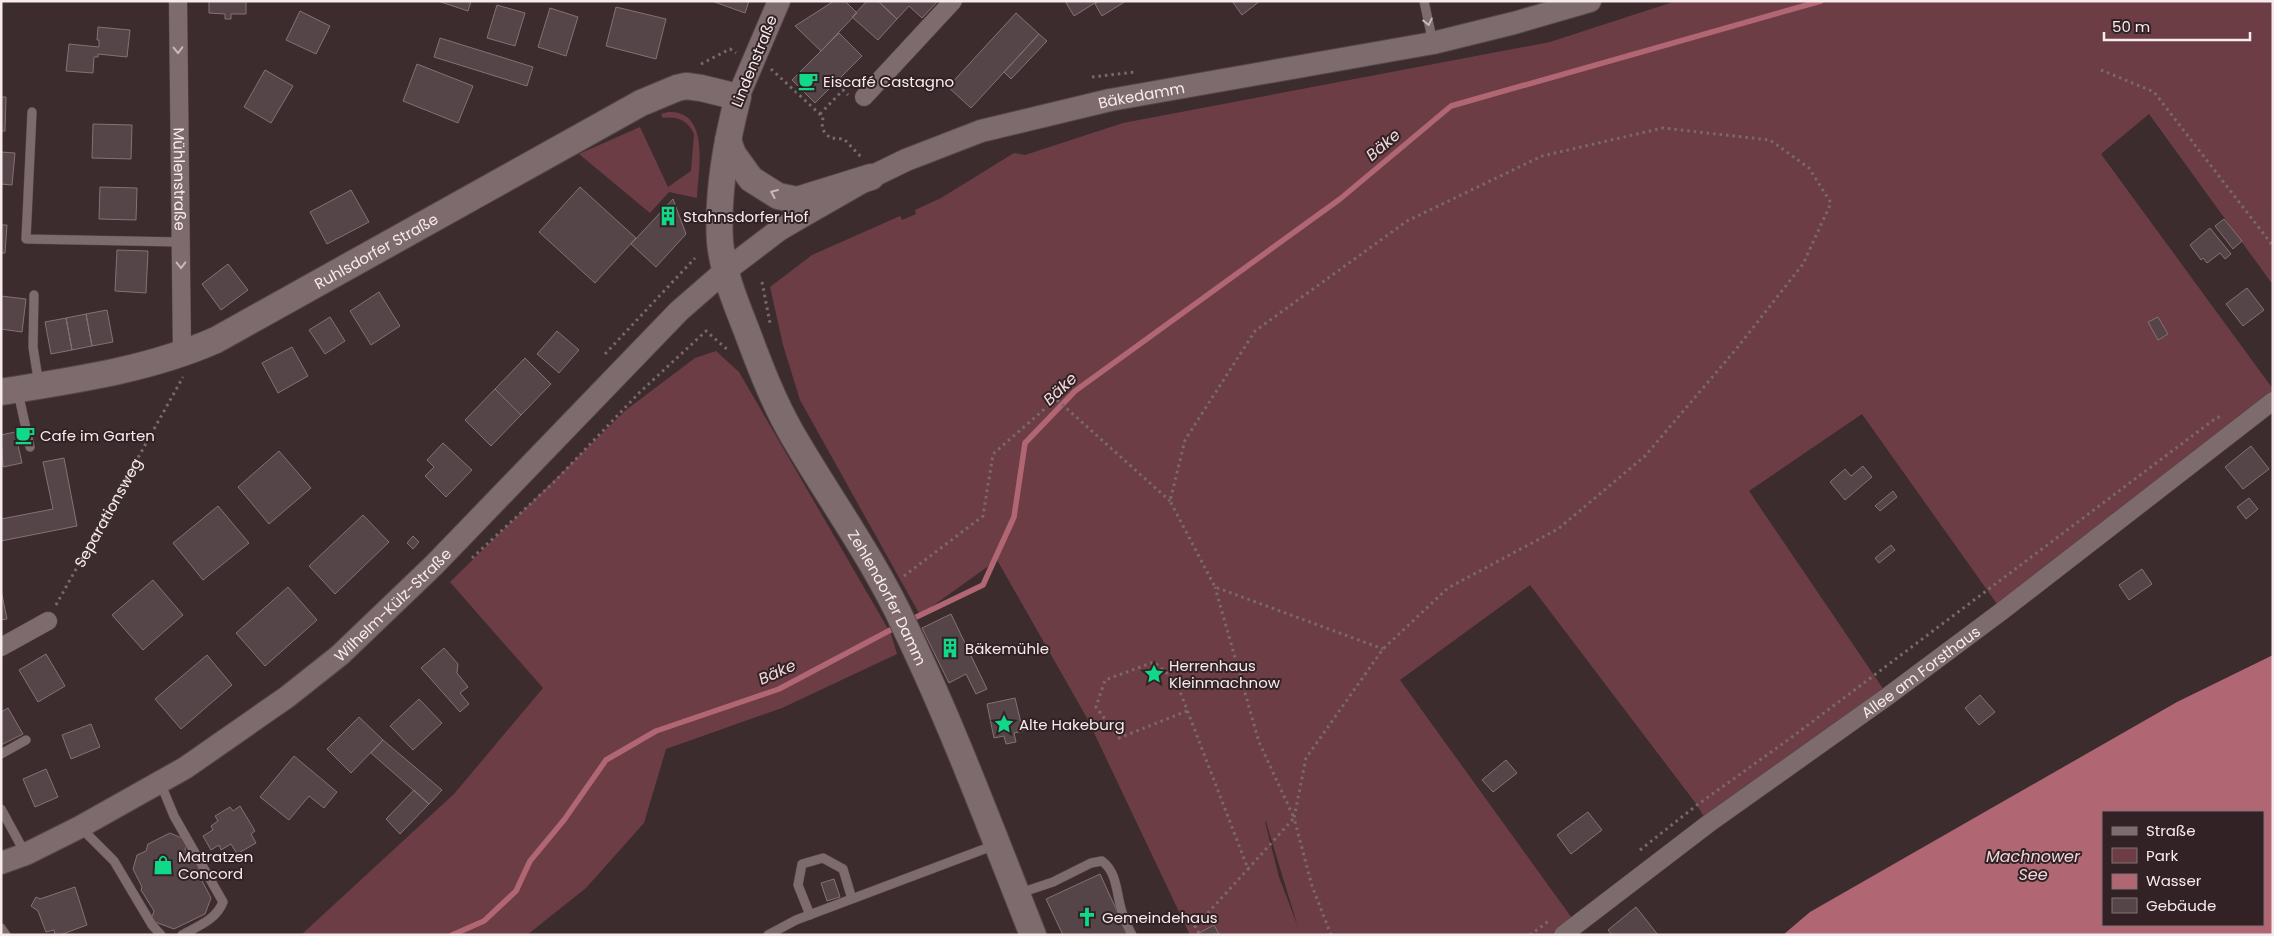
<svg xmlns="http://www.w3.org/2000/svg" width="2274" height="936" viewBox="0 0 2274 936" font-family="Poppins,sans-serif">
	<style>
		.green { fill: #6d3d46; fill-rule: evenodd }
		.water { fill: #b16674; fill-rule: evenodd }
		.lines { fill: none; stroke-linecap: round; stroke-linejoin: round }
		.stream { stroke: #b16674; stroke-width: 5.5 }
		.building { fill: #564548; stroke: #847174 }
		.service-casing { stroke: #56484a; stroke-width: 10 }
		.minor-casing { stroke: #56484a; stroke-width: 19 }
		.tertiary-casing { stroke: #56484a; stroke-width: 24 }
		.secondary-casing { stroke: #56484a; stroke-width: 28 }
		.path { stroke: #786a6c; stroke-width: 3; stroke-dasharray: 2.5 4; stroke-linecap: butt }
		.service { stroke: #7e6b6e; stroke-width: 9 }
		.minor { stroke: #7e6b6e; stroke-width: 18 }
		.tertiary { stroke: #7e6b6e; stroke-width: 22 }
		.secondary { stroke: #7e6b6e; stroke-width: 26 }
		.oneway { stroke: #c7b8ba }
		.labels { text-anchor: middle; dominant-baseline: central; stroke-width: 4; stroke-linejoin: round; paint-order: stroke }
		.street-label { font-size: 15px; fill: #f7eced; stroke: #322225 }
		.poi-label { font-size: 15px; fill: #f7eced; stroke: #322225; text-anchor: start }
		.water-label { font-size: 16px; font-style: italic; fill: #f0d9dc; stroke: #322225 }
	</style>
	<rect width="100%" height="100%" fill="#3c2c2e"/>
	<path class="green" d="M1676,1H2273V285L2149,114L2101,154L2273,389V401L2002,611L1862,414L1749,491L1888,696L1708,824L1697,805L1530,585L1400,680L1577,925L1563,935H1190L1087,718L997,560L920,615L800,400L783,345L770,287L812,255L900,216L902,220L916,214L915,210L941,198L1014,153L1025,155L1123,123L1550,42ZM1265,822H1266L1298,927L1279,877Z
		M668,112C711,110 698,171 697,198L669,192L650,213L579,154L640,127L668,187L691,171L694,134C688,121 678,116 663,118L661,114Z
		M716,351L739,372L891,634L897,654L782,708L666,749L644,823L586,888L527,935H301L454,794L543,688L450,582L626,410L695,358Z"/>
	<path class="water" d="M2273,655V935H1783L1810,912L2177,702ZM2103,812H2263V925H2103Z"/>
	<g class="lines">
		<path class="stream" d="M908,621L983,585L1014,517L1025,443L1075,391L1340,199L1451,106L1821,1
			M452,935L484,921L516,891L530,861L564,820L606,760L656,731L779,689L898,626"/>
	</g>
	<path class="building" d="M209,1H246V14H231V19H225V14L209,13Z
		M438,1H471L468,11Z
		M712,1H749L745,13Z
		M834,1H845L857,13L821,51L795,26Z
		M867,1H878L897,19L878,40L852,17Z
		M878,1H938L922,18L909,6L897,19Z
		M1065,1H1098L1074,16Z
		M1099,1H1126L1102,16L1095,4Z
		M1232,1H1260L1242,15Z
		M497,5L525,13L515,46L487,38Z
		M616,7L666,19L656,59L606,46Z
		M550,8L578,17L566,56L538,47Z
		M300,11L330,26L316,54L286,40Z
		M1016,13L1039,34L971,108L948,87Z
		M98,27L130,30L127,57L98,54V57H94L93,73L66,71L69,44L99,47V40H97Z
		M839,33L862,56L815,103L792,80Z
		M1039,34L1047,41L1011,79L1004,72Z
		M440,38L533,67L527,86L434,57Z
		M417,64L473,86L458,123L403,101Z
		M265,70L293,86L271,123L244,107Z
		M1,97H6L5,131H1Z
		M93,124L132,125L131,159L92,158Z
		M1,152L15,153L12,185L1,184Z
		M100,187L137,188L136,220L99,219Z
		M580,187L636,238L595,283L539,232Z
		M351,190L369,222L327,244L310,212Z
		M673,199L686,234L656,267L631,244Z
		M2224,219L2242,241L2233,249L2215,226Z
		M1,225H7L5,253H1Z
		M2210,228L2231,254L2225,259L2220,253L2207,263L2203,258L2201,260L2190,245Z
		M117,250L148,251L146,293L115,291Z
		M228,264L248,290L221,310L202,284Z
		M2247,288L2264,310L2243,326L2226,304Z
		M379,292L400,326L371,345L350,311Z
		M1,296L26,299L22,332L1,329Z
		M107,310L113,342L92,346L86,314Z
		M86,314L92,346L72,350L66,318Z
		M330,317L345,341L325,354L309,330Z
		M2158,317L2168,334L2158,340L2148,322Z
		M66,318L72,350L51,354L45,322Z
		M557,331L579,350L559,373L537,354Z
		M292,347L308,376L278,393L262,363Z
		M525,358L551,384L521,415L495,389Z
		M495,389L521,415L491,446L465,420Z
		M15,432L22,463L3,467L1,435Z
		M443,443L472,470L446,497L425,476L434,467L427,460Z
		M2251,446L2269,469L2243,489L2225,467Z
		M279,451L311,488L269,524L238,487Z
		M64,458L77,526L1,541V519L53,509L43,462Z
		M1863,466L1872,477L1845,500L1830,482L1845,469L1851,476Z
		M1893,491L1897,497L1880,511L1875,506Z
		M2249,498L2258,509L2246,519L2237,507Z
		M218,506L249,543L203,580L173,543Z
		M363,515L389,542L335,594L309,566Z
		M413,536L419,542L413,549L407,543Z
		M1891,545L1895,550L1879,563L1875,558Z
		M2142,569L2152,584L2129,600L2119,585Z
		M153,580L183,615L143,650L112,615Z
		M288,587L317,620L265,666L236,633Z
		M1,590L7,619L1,620Z
		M951,614L987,689L976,694L966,674L949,683L922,628Z
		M444,648L458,664L457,673L468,687L460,693L469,704L460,712L421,668Z
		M46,654L65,686L38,702L19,670Z
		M207,655L232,685L181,729L155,699Z
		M1980,695L1995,712L1979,725L1965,708Z
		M1015,698L1023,731L1014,733L1016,742L1006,744L1004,736L994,738L987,704Z
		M419,699L442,723L413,750L390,726Z
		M8,708L23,734L1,745V712Z
		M359,717L383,740L351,773L327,749Z
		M91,724L100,747L71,759L62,735Z
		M383,740L442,790L429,804L371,753Z
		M294,756L337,792L324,808L309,796L289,820L260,797Z
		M1506,760L1517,773L1493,792L1482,780Z
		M46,769L58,797L35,807L23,779Z
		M414,790L429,804L400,834L386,819Z
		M240,806L255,831L251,834L256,843L237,854L231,844L221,850L219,845L211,850L203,836L213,830L211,826L218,821L215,816L230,807L233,811Z
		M1588,812L1602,830L1571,854L1557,835Z
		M170,833L184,839L188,844L185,849L191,862L197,864L200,870L199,875L211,898L205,914L174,929L155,922L152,917L154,911L141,890L142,887L133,869L137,855L146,851L148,844Z
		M1100,874L1128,935H1063L1046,899Z
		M834,879L840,897L827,901L821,883Z
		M75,887L87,925L60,935H55L54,930L46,932L38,911L31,906L36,897L40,899Z
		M1636,907L1658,935H1612L1608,930Z
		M1214,925L1219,934L1196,935L1199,933Z"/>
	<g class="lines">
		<defs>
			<path id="service" d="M1424,1L1433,43
				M32,112L26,239L181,242
				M34,295L33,347L39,385
				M18,392L30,447
				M1,754L26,740
				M160,782L174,816L223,902C216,920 198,926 182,935
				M1,809L25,853
				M81,828L114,861L152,925L161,935
				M1020,893L1053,882L1091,863L1102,861C1118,873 1116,894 1122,912C1124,920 1128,927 1132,935
				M810,915L798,885L802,864L823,858L843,869L852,899
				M1,928L6,935
				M768,935L796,920L995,845"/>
			<g id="minor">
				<path id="s2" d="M178,1L182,355"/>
				<path d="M864,97L953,1"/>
				<path d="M1,647L48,621"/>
				<path id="s3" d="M1563,935L1708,824L1888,696L2002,611L2273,401"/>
			</g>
			<g id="tertiary">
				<path d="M738,97L779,1"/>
				<path id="s4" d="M1,863L26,854L80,827L185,768L287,697L340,655L434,565L679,311L725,271L779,230L803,216L871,177L906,160L981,131L1110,100L1433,43L1514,23L1590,1"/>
			</g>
			<g id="secondary">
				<path d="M728,140L733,154L751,179L778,196L797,200L871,177"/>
				<path id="s5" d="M1,392C74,380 148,370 216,340L641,103L677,88L686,86L701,88L738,97C726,143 717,194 720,242C723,272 735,301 746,329C759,364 773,401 792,434C829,498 874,559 905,627C953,727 992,832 1033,935"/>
			</g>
		</defs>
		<use href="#service" class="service-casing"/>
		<use href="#minor" class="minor-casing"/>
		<use href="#tertiary" class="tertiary-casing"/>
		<use href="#secondary" class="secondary-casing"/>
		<g class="path">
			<path d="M701,64L730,49L736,53"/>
			<path d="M771,69L823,117L822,129L830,138L844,139L862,158"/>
			<path d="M2101,70L2154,92L2273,246"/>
			<path d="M1092,77L1136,72"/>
			<path d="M820,114L843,90L848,95"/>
			<path d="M762,282L770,323"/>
			<path d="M605,354L695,258"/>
			<path d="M472,558L554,482L639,393L706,331L729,351"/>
			<path d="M904,576L983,516L993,454L1056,399L1170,501"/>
			<path id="s1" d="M56,605L183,377"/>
			<path d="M1187,711L1119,738L1096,707L1105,680L1154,662L1176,681L1248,869L1294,818L1259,742L1215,587"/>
			<path d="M1640,850L1697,805L1792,737L2216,418L2222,416"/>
			<path d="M1199,933L1195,927L1248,869"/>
			<path d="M1331,935L1312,886L1294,818L1306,758L1383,649L1448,588L1558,529L1645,456L1737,348L1803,264L1831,203L1809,168L1770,140L1663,128L1542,156L1407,221L1255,331L1185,440L1170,501L1215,587L1383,649"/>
			<path d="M1530,935L1550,920"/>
		</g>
		<use href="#service" class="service"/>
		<use href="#minor" class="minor"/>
		<use href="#tertiary" class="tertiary"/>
		<use href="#secondary" class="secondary"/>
	</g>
	<defs><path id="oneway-chevron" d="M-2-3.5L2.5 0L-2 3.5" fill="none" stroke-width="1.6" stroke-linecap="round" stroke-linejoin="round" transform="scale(1.25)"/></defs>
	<g class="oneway">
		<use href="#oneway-chevron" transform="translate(1428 22) rotate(78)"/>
		<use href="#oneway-chevron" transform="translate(178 50) rotate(89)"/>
		<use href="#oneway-chevron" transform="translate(774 193) rotate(-157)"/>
		<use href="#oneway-chevron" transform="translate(181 265) rotate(89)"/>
	</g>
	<defs>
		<symbol id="cafe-bare" viewBox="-9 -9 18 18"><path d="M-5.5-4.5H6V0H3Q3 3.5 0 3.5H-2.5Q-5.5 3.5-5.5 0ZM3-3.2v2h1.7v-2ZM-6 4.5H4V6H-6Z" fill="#10d98a" stroke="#322225" stroke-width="2.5" paint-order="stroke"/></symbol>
		<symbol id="building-bare" viewBox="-9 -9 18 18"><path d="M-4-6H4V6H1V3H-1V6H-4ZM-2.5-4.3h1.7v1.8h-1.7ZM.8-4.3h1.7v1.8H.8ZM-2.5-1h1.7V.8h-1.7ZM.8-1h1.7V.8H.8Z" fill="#10d98a" stroke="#322225" stroke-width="2.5" paint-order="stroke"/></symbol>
		<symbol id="sight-bare" viewBox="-9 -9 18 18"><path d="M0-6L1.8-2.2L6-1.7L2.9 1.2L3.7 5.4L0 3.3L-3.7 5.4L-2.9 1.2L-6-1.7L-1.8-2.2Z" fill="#10d98a" stroke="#322225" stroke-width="2.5" paint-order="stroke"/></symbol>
		<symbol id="shop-bare" viewBox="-9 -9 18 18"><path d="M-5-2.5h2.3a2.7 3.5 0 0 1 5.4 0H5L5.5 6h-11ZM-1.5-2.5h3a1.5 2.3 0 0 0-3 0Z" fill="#10d98a" stroke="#322225" stroke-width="2.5" paint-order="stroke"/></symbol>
		<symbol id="church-bare" viewBox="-9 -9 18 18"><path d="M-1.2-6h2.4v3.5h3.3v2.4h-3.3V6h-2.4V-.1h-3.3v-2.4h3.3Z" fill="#10d98a" stroke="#322225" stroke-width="2.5" paint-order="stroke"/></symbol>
	</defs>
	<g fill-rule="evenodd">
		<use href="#cafe-bare" x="794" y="67" width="28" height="28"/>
		<use href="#building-bare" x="654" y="202" width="28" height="28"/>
		<use href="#cafe-bare" x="11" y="421" width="28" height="28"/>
		<use href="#building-bare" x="936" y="634" width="28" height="28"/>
		<use href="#sight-bare" x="1140" y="660" width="28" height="28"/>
		<use href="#sight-bare" x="990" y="710" width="28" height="28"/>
		<use href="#shop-bare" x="149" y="851" width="28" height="28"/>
		<use href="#church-bare" x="1073" y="903" width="28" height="28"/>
	</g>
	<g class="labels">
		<g class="street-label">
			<text transform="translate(754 61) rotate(-68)">Lindenstraße</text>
			<text stroke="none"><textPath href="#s4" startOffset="1401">Bäkedamm</textPath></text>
			<text stroke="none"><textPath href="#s2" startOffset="178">Mühlenstraße</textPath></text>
			<text stroke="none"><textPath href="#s5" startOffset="405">Ruhlsdorfer Straße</textPath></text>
			<text stroke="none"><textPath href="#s1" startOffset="106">Separationsweg</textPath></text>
			<text stroke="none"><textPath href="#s5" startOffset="1352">Zehlendorfer Damm</textPath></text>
			<text stroke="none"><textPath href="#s4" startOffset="472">Wilhelm-Külz-Straße</textPath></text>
			<text stroke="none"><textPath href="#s3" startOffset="444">Allee am Forsthaus</textPath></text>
		</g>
		<g class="poi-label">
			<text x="823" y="81">Eiscafé Castagno</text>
			<text x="683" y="216">Stahnsdorfer Hof</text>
			<text x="40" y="435">Cafe im Garten</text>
			<text x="965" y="648">Bäkemühle</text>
			<text x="1169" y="665">Herrenhaus<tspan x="1169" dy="17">Kleinmachnow</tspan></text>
			<text x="1019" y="724">Alte Hakeburg</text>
			<text x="178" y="856">Matratzen<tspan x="178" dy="17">Concord</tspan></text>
			<text x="1102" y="917">Gemeindehaus</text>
		</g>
		<g class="water-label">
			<text transform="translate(1383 145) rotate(-40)">Bäke</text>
			<text transform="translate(1060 389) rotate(-43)">Bäke</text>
			<text transform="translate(777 672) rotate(-24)">Bäke</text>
			<text x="2033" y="856">Machnower<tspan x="2033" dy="18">See</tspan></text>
		</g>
	</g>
	<rect width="2274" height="936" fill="none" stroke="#f7eced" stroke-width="5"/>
	<rect x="2102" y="811" width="162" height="115" fill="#322225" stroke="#817375"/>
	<rect x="2112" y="827" width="25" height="8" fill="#7e6b6e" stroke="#817375"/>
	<text x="2146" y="836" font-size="15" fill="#f7eced">Straße</text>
	<rect x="2112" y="848" width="25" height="15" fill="#6d3d46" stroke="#817375"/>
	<text x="2146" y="861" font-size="15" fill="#f7eced">Park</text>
	<rect x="2112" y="874" width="25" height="15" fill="#b16674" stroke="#817375"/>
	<text x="2146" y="886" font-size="15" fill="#f7eced">Wasser</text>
	<rect x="2112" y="898" width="25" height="15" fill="#564548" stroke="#817375"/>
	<text x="2146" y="911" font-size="15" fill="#f7eced">Gebäude</text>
	<path d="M2104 32v8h146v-8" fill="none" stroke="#f7eced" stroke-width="2.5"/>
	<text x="2112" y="32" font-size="15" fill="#f7eced" stroke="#322225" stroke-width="4" paint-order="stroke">50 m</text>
</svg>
